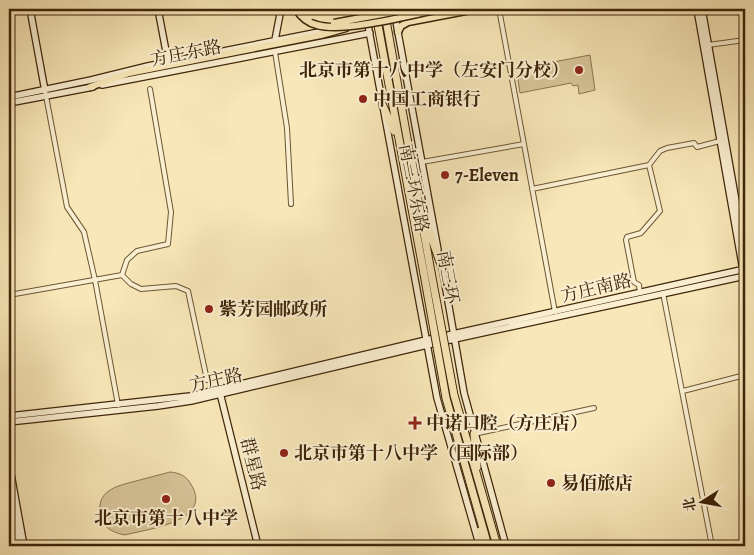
<svg xmlns="http://www.w3.org/2000/svg" width="754" height="555" viewBox="0 0 754 555" font-family="Alegreya,'Noto Serif SC',serif">
	<style>
		.green { fill: #d8c69a; stroke: #8b7652 }
		.lines { fill: none; stroke-linecap: round; stroke-linejoin: round }
		.street-casing { stroke: #6c5635; stroke-width: 6 }
		.secondary-casing { stroke: #3e2509; stroke-width: 8 }
		.primary-casing { stroke: #3e2509; stroke-width: 9 }
		.highway-casing { stroke: #3e2509; stroke-width: 9 }
		.street { stroke: #faefd1; stroke-width: 4 }
		.secondary { stroke: #faefd1; stroke-width: 5.5 }
		.primary { stroke: #f8e7b8; stroke-width: 6 }
		.highway { stroke: #f8e7b8; stroke-width: 7 }
		.primary-bridge-casing { stroke: #3e2509; stroke-width: 9; stroke-linecap: butt }
		.highway-bridge-casing { stroke: #3e2509; stroke-width: 9; stroke-linecap: butt }
		.primary-bridge { stroke: #f8e7b8; stroke-width: 6 }
		.highway-bridge { stroke: #f8e7b8; stroke-width: 7 }
		.poi-dot { fill: #8f2418; stroke: #faefd1; stroke-width: 2 }
		.labels { text-anchor: middle; dominant-baseline: central; stroke-width: 4; stroke-linejoin: round; paint-order: stroke }
		.street-label { font-size: 18px; fill: #3e2509; stroke: #faefd1 }
		.poi-label { font-size: 18px; font-weight: bold; fill: #3e2509; stroke: #faefd1; text-anchor: start }
	</style>
	<rect width="100%" height="100%" fill="#f8e7b8"/>
	<filter id="stains"><feTurbulence type="fractalNoise" baseFrequency=".004" numOctaves="4"/><feColorMatrix values="0 0 0 0 .2 0 0 0 0 .09 0 0 0 0 .02 0 0 0 .5 -.17"/></filter>
	<radialGradient id="worn" r=".72"><stop offset=".6" stop-color="#630" stop-opacity="0"/><stop offset="1" stop-color="#630" stop-opacity=".3"/></radialGradient>
	<path class="green" d="M590,55L595,90L579,94L578,85L573,86L571,83L520,93L518,80L522,70V68Z
		M170,472C180,473 187,476 192,486C212,522 147,529 125,535C115,533 104,529 101,518C94,491 116,486 136,481C147,478 159,475 170,472Z"/>
	<g class="lines">
		<defs>
			<path id="street" d="M499,9L555,312
				M708,45L745,40
				M275,52L287,128L291,204
				M46,96L67,207L84,232L95,280L118,405
				M422,162L524,144
				M532,189L649,165L660,151L667,148L694,143L697,147L720,141
				M122,275L127,260L137,251L168,244L171,212L150,89
				M640,293L639,285L634,282L626,240L627,237L641,233L660,211L649,165
				M663,293L712,546
				M9,295L122,275L131,284L141,289L176,286L188,291L207,380
				M683,391L745,375
				M474,434L594,408"/>
			<path id="secondary" d="M30,9L45,91
				M158,9L168,62
				M365,9L437,398L479,544
				M697,9L743,270
				M702,9L745,252
				M395,16L438,250
				M275,40L281,9
				M102,85L370,33
				M9,97L91,80L148,66L334,29
				M9,103L93,87
				M441,261L464,393L506,546
				M220,393L258,546
				M9,416L190,396L426,340L745,269
				M9,422L158,406L191,401L427,345L745,276
				M9,463L24,546
				M9,496L19,546"/>
			<path id="primary" d="M398,32L401,26L408,22L476,9
				M90,87L129,73L321,35L346,28"/>
			<path id="highway" d="M375,9L424,274
				M384,9L431,272
				M383,106L394,131
				M427,225L441,265
				M454,395L497,546
				M446,398L488,546
				M474,434L477,467
				M480,531L481,546"/>
		</defs>
		<use href="#street" class="street-casing"/>
		<use href="#secondary" class="secondary-casing"/>
		<use href="#primary" class="primary-casing"/>
		<use href="#highway" class="highway-casing"/>
		<use href="#street" class="street"/>
		<use href="#secondary" class="secondary"/>
		<use href="#primary" class="primary"/>
		<use href="#highway" class="highway"/>
		<defs>
			<path id="primary-bridge" d="M296,9C301,17 308,23 317,25C344,33 410,15 440,9
				M302,9L310,17
				M334,23L409,9"/>
			<path id="highway-bridge" d="M431,272L454,395
				M424,274L446,398"/>
		</defs>
		<use href="#primary-bridge" class="primary-bridge-casing"/>
		<use href="#highway-bridge" class="highway-bridge-casing"/>
		<use href="#primary-bridge" class="primary-bridge"/>
		<use href="#highway-bridge" class="highway-bridge"/>
	</g>
	<g class="poi-dot">
		<circle cx="579" cy="70" r="5"/>
		<circle cx="363" cy="99" r="5"/>
		<circle cx="445" cy="175" r="5"/>
		<circle cx="209" cy="309" r="5"/>
		<path d="M412.5 415.5h5v5h5v5h-5v5h-5v-5h-5v-5h5z"/>
		<circle cx="284" cy="453" r="5"/>
		<circle cx="551" cy="483" r="5"/>
		<circle cx="166" cy="499" r="5"/>
	</g>
	<g class="labels">
		<g class="street-label">
			<text transform="translate(186 53) rotate(-11)">方庄东路</text>
			<text transform="translate(414 188) rotate(79)">南三环东路</text>
			<text transform="translate(448 277) rotate(80)">南三环</text>
			<text transform="translate(596 288) rotate(-13)">方庄南路</text>
			<text transform="translate(216 380) rotate(-12)">方庄路</text>
			<text transform="translate(253 464) rotate(76)">群星路</text>
		</g>
		<g class="poi-label">
			<text x="569" y="70" text-anchor="end">北京市第十八中学（左安门分校）</text>
			<text x="373" y="99">中国工商银行</text>
			<text x="455" y="175">7-Eleven</text>
			<text x="219" y="309">紫芳园邮政所</text>
			<text x="426" y="423">中诺口腔（方庄店）</text>
			<text x="294" y="453">北京市第十八中学（国际部）</text>
			<text x="561" y="483">易佰旅店</text>
			<text x="166" y="518" text-anchor="middle">北京市第十八中学</text>
		</g>
	</g>
	<rect width="754" height="555" fill="none" stroke="#f8e7b8" stroke-width="30"/>
	<rect x="10" y="10" width="734" height="535" fill="none" stroke="#3e2509" stroke-width="2.5"/>
	<rect x="15" y="15" width="724" height="525" fill="none" stroke="#3e2509"/>
	<g transform="translate(702 502) rotate(259)" stroke="#faefd1" stroke-width="4" paint-order="stroke">
	<path d="M0-4L9 19L0 12L-9 19Z" fill="#3e2509"/>
	<text y="-8" font-size="14" font-weight="bold" text-anchor="middle" fill="#3e2509">北</text>
	</g>
	<rect width="100%" height="100%" filter="url(#stains)"/>
	<rect width="100%" height="100%" fill="url(#worn)"/>
</svg>
